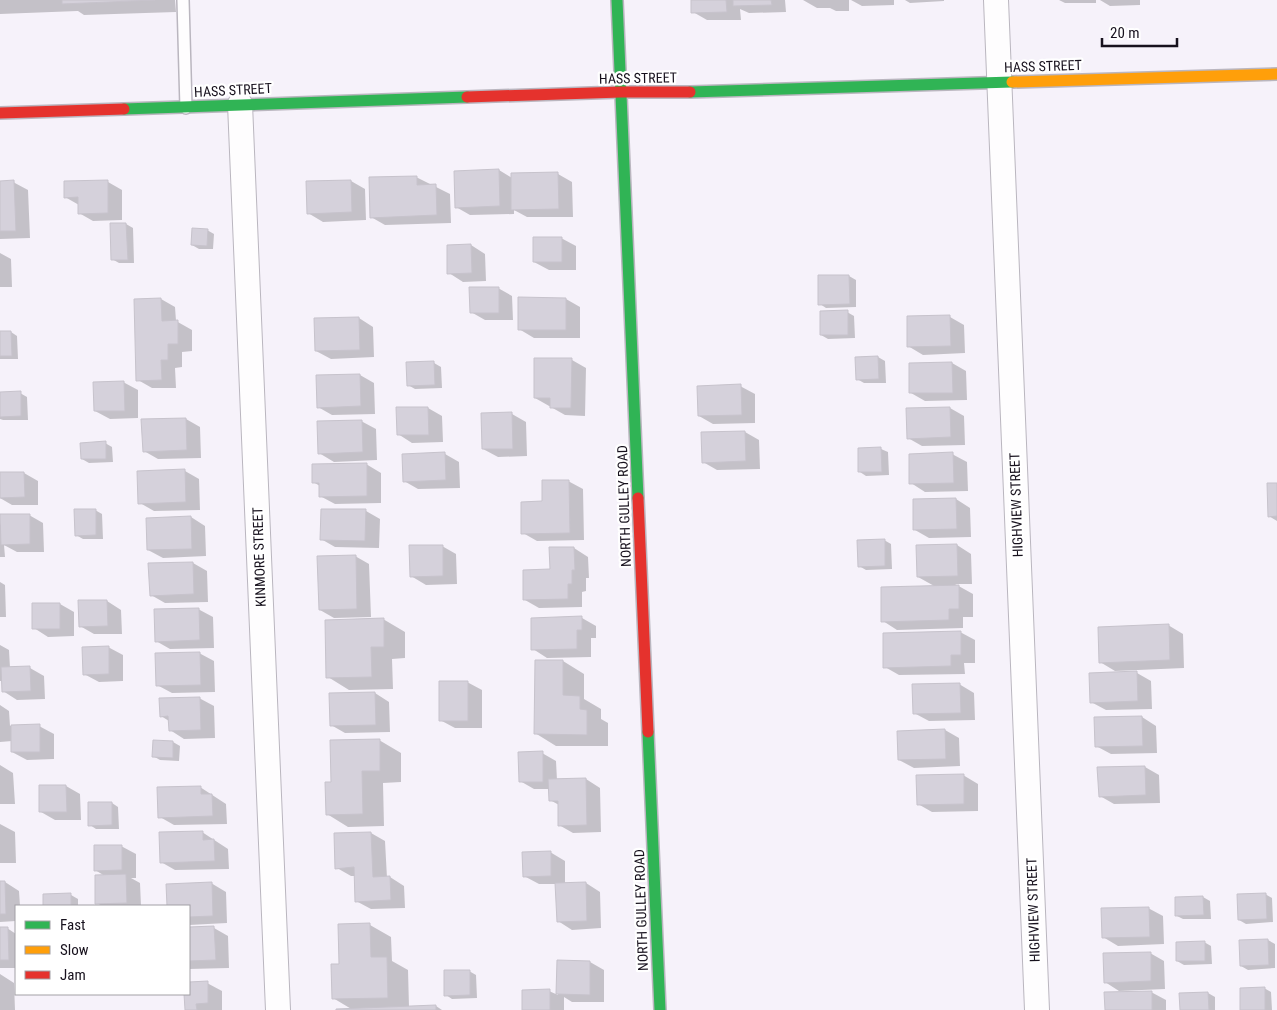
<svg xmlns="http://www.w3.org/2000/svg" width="1277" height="1010" viewBox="0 0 1277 1010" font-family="'Roboto Condensed',sans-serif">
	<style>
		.shadow { fill: #0003 }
		.building { fill: #d5d1db; stroke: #c7c3cc }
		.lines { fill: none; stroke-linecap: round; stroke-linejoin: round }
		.lane-casing { stroke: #bab6bf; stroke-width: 14 }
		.street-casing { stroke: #bab6bf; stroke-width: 26 }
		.fast-casing { stroke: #bab6bf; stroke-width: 14 }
		.slow-casing { stroke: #bab6bf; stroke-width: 14 }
		.jam-casing { stroke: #bab6bf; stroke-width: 14 }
		.lane { stroke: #fefdfe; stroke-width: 11 }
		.street { stroke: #fefdfe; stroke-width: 24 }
		.fast { stroke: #30b455; stroke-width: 11 }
		.slow { stroke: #ff9f0a; stroke-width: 11 }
		.jam { stroke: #e5322d; stroke-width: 11 }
		.labels { text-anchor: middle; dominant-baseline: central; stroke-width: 4.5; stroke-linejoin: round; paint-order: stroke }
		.street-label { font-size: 14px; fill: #17111d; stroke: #fff }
	</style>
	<rect width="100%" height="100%" fill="#f6f2fa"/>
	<path class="shadow" d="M0,0H175L176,12L84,15L78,11L0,14Z
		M692,0H785L786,12L749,13L740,9L741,20H707L693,12Z
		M803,0H849V11H836L830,8H817Z
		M851,0H894V5L862,6Z
		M905,0H944V1L910,3Z
		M1059,0H1096V3H1065Z
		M1100,0H1140V5L1110,6Z
		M499,170L512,178L558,174L572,182L573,217H527L514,210V214L470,215L456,207Z
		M416,177L450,194L451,223L385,225L371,217Z
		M351,181L365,189L366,220L323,222L308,213Z
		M0,182H13L28,190L30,238L0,239Z
		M108,182L122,190V220L93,221L79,213V205L65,197Z
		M111,224H126L133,228L134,263H119L112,259Z
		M207,230L214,234L213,249H199L192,245Z
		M561,238L576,246V270H549L534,262Z
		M471,245L485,254L486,281L463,282L449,273Z
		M0,253L11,259L12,287H0Z
		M849,276L856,280V307L826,308L820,304Z
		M498,288L512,296L513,320H485L471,312Z
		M161,299L175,307L176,321L192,330V351L182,352V367L175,368L176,388H152L138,380Z
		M566,299L580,307V338H534L519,329Z
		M847,312L854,316L855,338L828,339L821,335Z
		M950,317L964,325L965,353L923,355L908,346Z
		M359,318L373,327L374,357L331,359L316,351Z
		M0,332H11L17,336L18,359H0Z
		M878,357L885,361L886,383H864L857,379L856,358Z
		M572,360L586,368L585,416L565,415L535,398Z
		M408,363H434L441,367L442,388L415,389L408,385Z
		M952,363L966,371L967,400L925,401L911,393L910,364Z
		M360,375L374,383L375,414L332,415L318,407L317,376Z
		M123,382L138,390V418L110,419L95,411Z
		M740,386L755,394V423L713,424L699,416Z
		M0,393H20L27,397L28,420H3L0,419Z
		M428,408L442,416L443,442L412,443L398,434Z
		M950,408L964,416L965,445L922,446L908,438Z
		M512,414L526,422L527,456L498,457L483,449Z
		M186,419L200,427L201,458L158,459L144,451Z
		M361,421L376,429L377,460L334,462L319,453Z
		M745,432L759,440L760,469L717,470L703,462Z
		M105,443L112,447L113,462L89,463L82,459Z
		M859,449H881L888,452L889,475L866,476L860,472Z
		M445,454L459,462L460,488L418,489L404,481Z
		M952,454L967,462L968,491L925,492L911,483Z
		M366,464L381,473V503L335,504L320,496V486L313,482Z
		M185,471L199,479L200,510L154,511L140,503Z
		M24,473L38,481V505H12L0,498V474Z
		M568,481L583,489L584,540L537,541L523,533L543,502Z
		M1277,484V521L1269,516Z
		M956,499L970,508L971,537L929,538L915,530L914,501Z
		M95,510L102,514L103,539H83L76,535Z
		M366,511L380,519L379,548L335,547L321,539Z
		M29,515L43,523L44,552H17L4,545L5,557H0V524L2,526Z
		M191,517L205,526L206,556L163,558L148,550Z
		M884,540L891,544L892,569L866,570L859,566Z
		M957,545L971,554L972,584H955L973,594V617H963V628L897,630L883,621L936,587L918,577Z
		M442,546L456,554L457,584L426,585L411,576Z
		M574,548L588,557L589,578H586V591L582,592V607L539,608L525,600L551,570Z
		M355,556L369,564L371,617L334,618L320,610Z
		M193,563L207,571L208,602L165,603L151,595Z
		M0,582L5,585L6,617H0Z
		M107,601L121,610L122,634H94L80,626Z
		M60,604L74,612V636L48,637L34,628Z
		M198,609L213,617L214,648L170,649L156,641Z
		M582,618L596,626V638H591V657L547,658L533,649Z
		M383,619L405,632V658L392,659L393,689L349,690L328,677Z
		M1168,625L1183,634L1184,668L1115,671L1100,662Z
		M960,632L975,640V663H964L965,674L899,675L885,667Z
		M0,645L9,650L10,668H30L44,676L45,699L17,700L3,691L2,681H0Z
		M108,647L123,655V681L99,682L84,674Z
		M199,653L214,661L215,692L172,693L157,685Z
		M563,661L584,674V699L601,709V719L608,723V746H556L535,733Z
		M1137,673L1151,681L1152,709L1106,710L1091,702Z
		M467,682L482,690V728H455L440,720Z
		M959,684L974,693L975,720L929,721L914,713Z
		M375,693L389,702L390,732L345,733L331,725Z
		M199,698L214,706L215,738L184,739L170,730L169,721L161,716Z
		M0,705L9,711L10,726H39L54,734V759L27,760L12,752V741L0,742Z
		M1142,717L1156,726L1157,753L1111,754L1096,746Z
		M945,730L959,738L960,766L914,768L899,760Z
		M379,740L401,753V782L383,783L384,826L348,827L327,814L333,783Z
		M154,742H173L180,746L179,761L160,760L153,756Z
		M542,753L556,761L557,780L586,779L600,788L601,832L573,833L559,825V805L550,800V789H534L520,781Z
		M0,765L13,773L15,804H0Z
		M1145,767L1159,775L1160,803L1114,804L1100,796Z
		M963,775L978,784V811L932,812L918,804Z
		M66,786L80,794L81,820H55L41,812Z
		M200,787L226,804L227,824L174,825L160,817Z
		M112,803L118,807L119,829H96L90,825Z
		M0,824L15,832L16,863H0Z
		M202,832L228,849L229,869L175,870L161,862Z
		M371,833L385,841L387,878L390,877L404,886L405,908L371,909L356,901L355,876H351L337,868Z
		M121,846L136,854V878H131L140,883L141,906H102L97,903L105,876L95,870Z
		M550,852L565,861V884L586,883L600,892L601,928L572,930L558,921L556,884H539L524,876Z
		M5,882L19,891L20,906H16V921L0,922V883Z
		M211,883L226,892L227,923L189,925V906H168L167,885Z
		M1265,894L1272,898L1273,922L1246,924L1239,920Z
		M44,895H71L78,899V906H45Z
		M1203,897L1210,901L1211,919H1183L1177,916L1176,898Z
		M1148,908L1163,916L1164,944L1118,946L1103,937Z
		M370,925L391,937L392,961L408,970L409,1007L436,1006L442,1010H341H353L333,998L340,966Z
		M7,928L16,934V968H0V929Z
		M214,928L228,936L229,968L189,969V929Z
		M1268,940L1275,944V968L1248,970L1241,966Z
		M1204,942L1211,946L1212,964L1184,965L1177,961Z
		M1150,953L1164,961L1165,989L1119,991L1105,982Z
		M559,961L590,962L604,970V1002H572L564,997V1010H524L549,991L558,995Z
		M469,971L476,975L477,998L452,999L446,995Z
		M0,974L14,983L15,1010H0Z
		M189,983H207L222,991V1010H186L185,994H189Z
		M1264,988L1271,992L1272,1010H1242Z
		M1151,992L1166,1000V1010H1106Z
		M1208,993L1215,997V1010H1181Z"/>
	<path class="building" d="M62,0H155L62,4Z
		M691,0H726L727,12L691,13Z
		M733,0H771L772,5L733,6Z
		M499,169L500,206L455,208L454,171Z
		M558,172L559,209L511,210V173Z
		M417,176V185L436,184L437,215L370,218L369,177Z
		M14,180L16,231H0V181Z
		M108,180V213L78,214V197L64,198V181Z
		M351,180L352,212L307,214L306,181Z
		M110,223H126L128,260H111Z
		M192,228L208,229L207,246L191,245Z
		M533,237H562V262H533Z
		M471,244L472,273L447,274V245Z
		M818,275H849L850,304L818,305Z
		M469,287H499V313H470Z
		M518,297L566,298V330H518Z
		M161,298L162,321L178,320V344H168V360H161L162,380L136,381L134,299Z
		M848,310V335H820V311Z
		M950,315L951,346L907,347V316Z
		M359,317L360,350L315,351L314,318Z
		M0,331H11L12,356H0Z
		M878,356L879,379L856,380L855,357Z
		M534,358H572L571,408H550V398H534Z
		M434,361L435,385L407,386L406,362Z
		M952,362L953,393H909V363Z
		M360,374L361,406L317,408L316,375Z
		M124,381L125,411H94L93,382Z
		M741,384L742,415L698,416L697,386Z
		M21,391V416L0,417V392Z
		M396,407H428L429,435H397Z
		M950,407L951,437L907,439L906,408Z
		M512,412L513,449H482L481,413Z
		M186,418L187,450L143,452L141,419Z
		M362,420L363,452L318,454L317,421Z
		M745,431L746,461L702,463L701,432Z
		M106,441V459H81L80,443Z
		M881,447L882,472H858V448Z
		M445,452L446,480L403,482L402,454Z
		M953,452L954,483L909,484V454Z
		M367,463V496L319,497V483H312V464Z
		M185,469L186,502L138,504L137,471Z
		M0,472H24L25,497L0,498Z
		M542,480H569L570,533L521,534V502L542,501Z
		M1267,483H1277V516L1268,517Z
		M956,498L957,529L913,530V499Z
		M74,509H96V535L75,536Z
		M321,509H366L365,541L320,540Z
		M0,514H30V544L1,545Z
		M191,516L192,549L147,550L146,518Z
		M885,539V566L858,567L857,540Z
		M957,544L958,576L917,577L916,545Z
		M409,545H443V576L410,577Z
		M549,547H574L575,570H572V584H568V599L523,600V570L550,569Z
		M356,555L357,609L319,610L317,556Z
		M193,562L194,594L150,596L148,563Z
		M959,585V609H949V620L881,622V587Z
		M78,600H107L108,626L79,627Z
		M32,603H60V629H32Z
		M199,608L200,640L155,642L154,609Z
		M582,616V630H577V649L531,650V618Z
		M384,618V647H371L372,677L326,678L325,620Z
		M1169,624L1170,660L1099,663L1098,627Z
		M961,631V655H951V666L883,668V633Z
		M109,646V674L83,675L82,647Z
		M200,652L201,685L156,686L155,653Z
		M535,660H563V695L580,696V709L587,710V735L534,734Z
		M30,666L31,691L2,692L1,667Z
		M1137,671L1138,701L1090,703L1089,673Z
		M439,681H468V721H439Z
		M960,683L961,713L913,714L912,684Z
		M375,692L376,725L330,726L329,693Z
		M200,697L201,730L169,731L168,716L160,717L159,698Z
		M1142,716L1143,746L1095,747L1094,717Z
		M40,724V752H11V725Z
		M945,729L946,759L898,760L897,731Z
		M380,739V771H362L363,814L326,815L325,782H331L330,740Z
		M153,740L173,741V758L152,757Z
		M543,751V782H519L518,752Z
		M1145,766L1146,795L1099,797L1097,767Z
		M964,774V804L917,805L916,775Z
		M586,778L587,825L558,826V801H549L548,779Z
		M39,785H66L67,812H39Z
		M201,786V794H212L213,816L158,818L157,787Z
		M88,802H112V825L88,826Z
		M203,831V840L214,839L215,861L160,863L159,832Z
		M371,832L373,877L390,876L391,900L355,902L354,867L335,869L334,833Z
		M94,845H122V870L94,871Z
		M551,851V876L523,877L522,852Z
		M126,874L127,903L95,904V875Z
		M0,881H5L6,914H0Z
		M212,882L213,916L189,917V906H167L166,884Z
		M586,882L587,921L557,922L555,883Z
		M71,893V906H43V894Z
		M1266,893L1267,919L1238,920L1237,894Z
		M1203,896L1204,915L1175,916V897Z
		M1149,907L1150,937L1102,938L1101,908Z
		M370,923L371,957H387L388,998L332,999L331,964H339L338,924Z
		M214,926L216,960L189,961V927Z
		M0,927H8L9,960H0Z
		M1268,939L1269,965L1240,966L1239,940Z
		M1205,941V961H1176V942Z
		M1151,952V981L1104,983L1103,953Z
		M557,960L590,961V995L556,994Z
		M444,970H470V995L444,996Z
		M208,981V1003L196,1004L197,1010H185L184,994H189V982Z
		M1265,987V1010H1240V988Z
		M550,989V1010H522V990Z
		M1152,991V1010H1105L1104,992Z
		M1208,992L1209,1010H1180L1179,993Z
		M436,1005V1010H336V1009Z"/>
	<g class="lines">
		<defs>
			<path id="lane" d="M183,0L186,108"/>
			<path id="street" d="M996,0L1037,1010
				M240,104L278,1010"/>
			<path id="fast" d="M617,0L638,498
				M690,92L1012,82
				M124,109L467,97
				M648,732L660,1010"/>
			<path id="slow" d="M1012,82L1277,74"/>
			<path id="jam" d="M467,97L621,92H690
				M0,113L124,109
				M638,498L648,732"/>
		</defs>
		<use href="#lane" class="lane-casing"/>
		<use href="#street" class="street-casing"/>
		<use href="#fast" class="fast-casing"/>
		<use href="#slow" class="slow-casing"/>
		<use href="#jam" class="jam-casing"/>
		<use href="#lane" class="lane"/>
		<use href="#street" class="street"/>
		<use href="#fast" class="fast"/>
		<use href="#slow" class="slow"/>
		<use href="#jam" class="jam"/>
	</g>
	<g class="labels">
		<g class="street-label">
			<text transform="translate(1043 66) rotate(-2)">HASS STREET</text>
			<text transform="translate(638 78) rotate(-1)">HASS STREET</text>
			<text transform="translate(233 90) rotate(-3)">HASS STREET</text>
			<text transform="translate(1016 505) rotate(-92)">HIGHVIEW STREET</text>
			<text transform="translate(624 506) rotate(-92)">NORTH GULLEY ROAD</text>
			<text transform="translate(259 557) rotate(-92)">KINMORE STREET</text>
			<text transform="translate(641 910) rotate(-92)">NORTH GULLEY ROAD</text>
			<text transform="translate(1033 910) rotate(-92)">HIGHVIEW STREET</text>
		</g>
	</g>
	<rect x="15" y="905" width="175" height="90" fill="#ffffff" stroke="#a2a0a5"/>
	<rect x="25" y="921" width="25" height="8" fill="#30b455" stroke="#a2a0a5"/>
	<text x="60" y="930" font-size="15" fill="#17111d">Fast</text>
	<rect x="25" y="946" width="25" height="8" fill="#ff9f0a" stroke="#a2a0a5"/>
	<text x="60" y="955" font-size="15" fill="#17111d">Slow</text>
	<rect x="25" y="971" width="25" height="8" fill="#e5322d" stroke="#a2a0a5"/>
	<text x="60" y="980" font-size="15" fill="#17111d">Jam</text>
	<path d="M1102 38v8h75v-8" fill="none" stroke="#17111d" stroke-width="2.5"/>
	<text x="1110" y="38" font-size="15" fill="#17111d" stroke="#ffffff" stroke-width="4" paint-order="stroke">20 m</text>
</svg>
